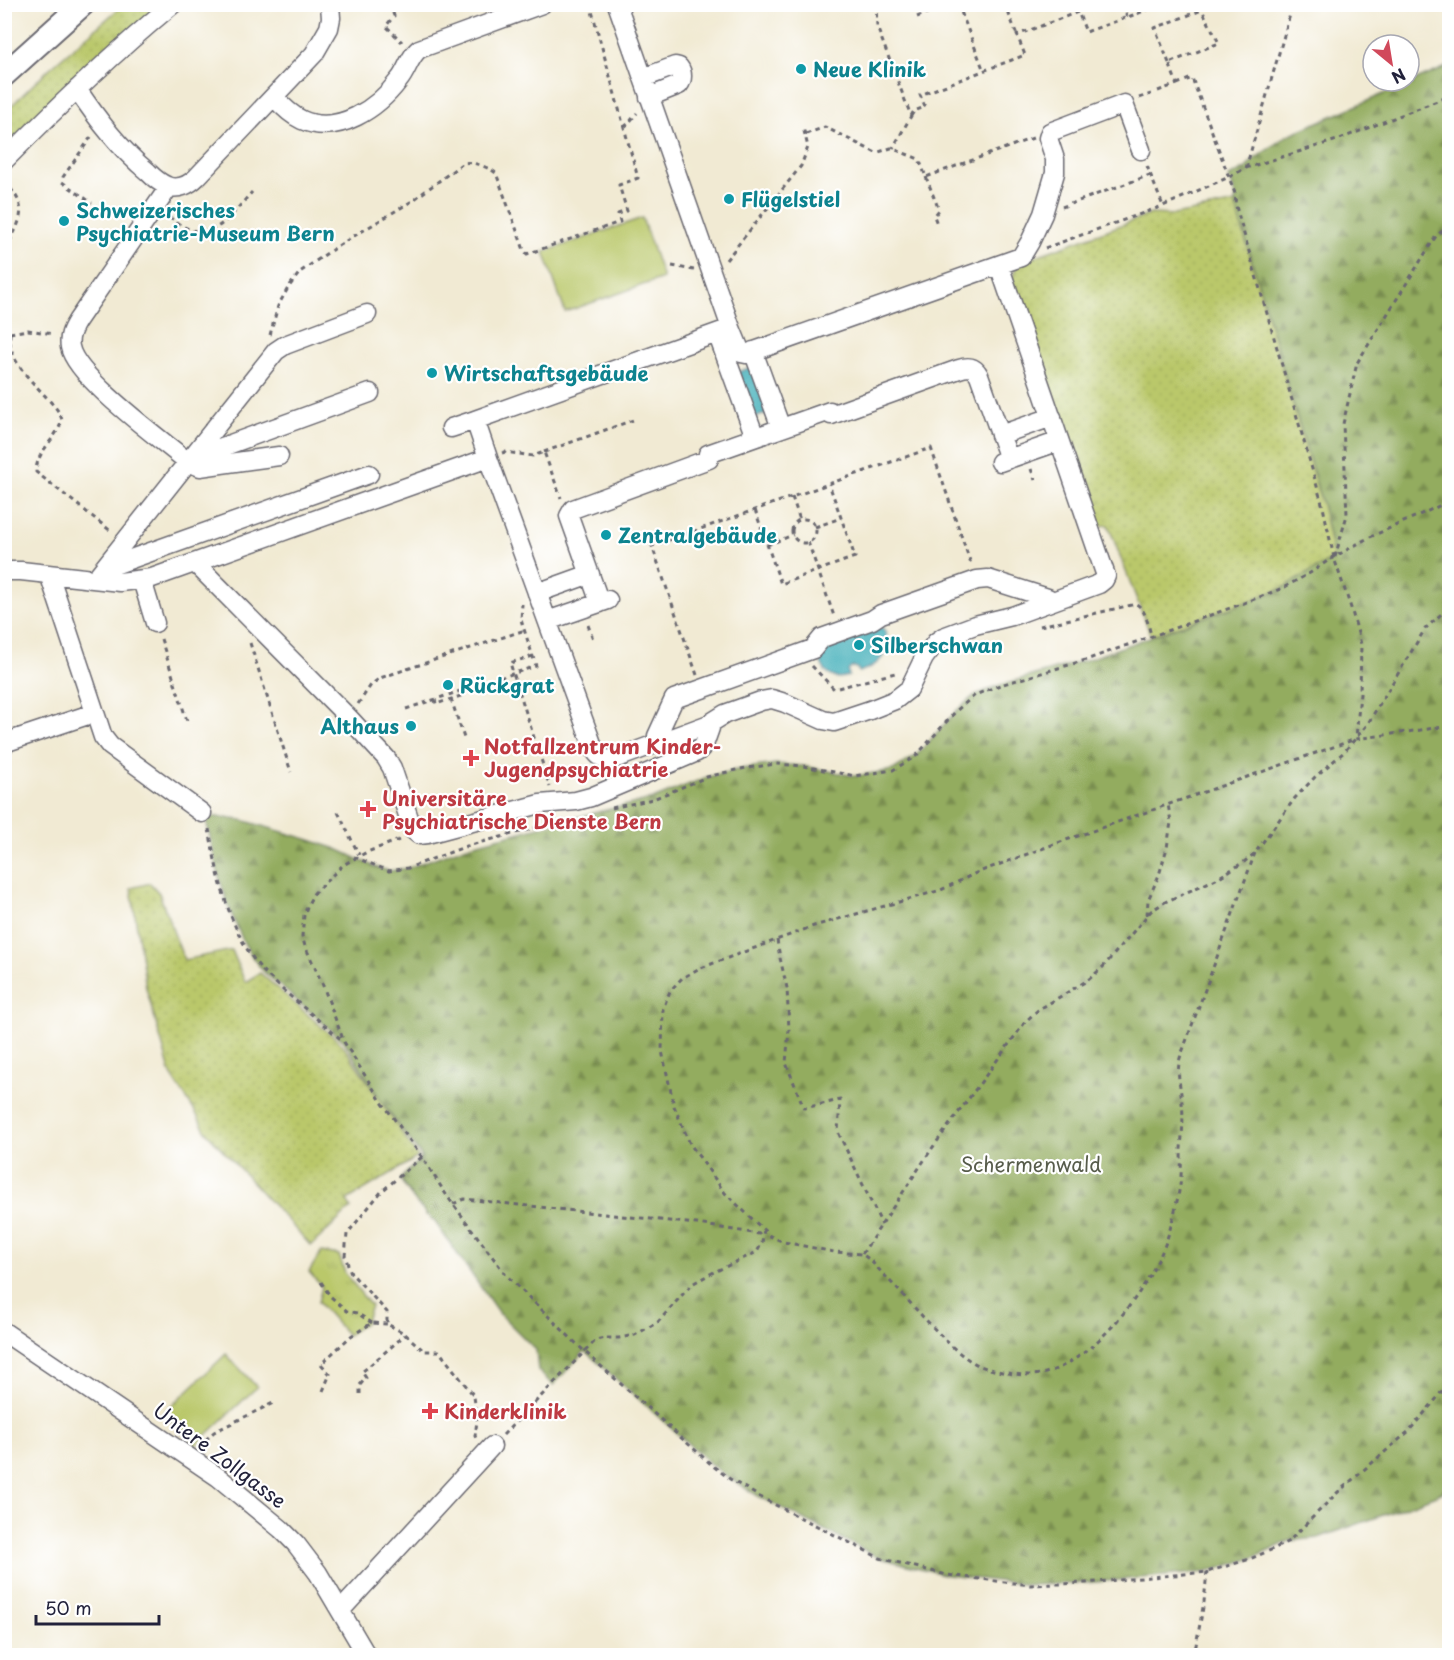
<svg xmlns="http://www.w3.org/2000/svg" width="1454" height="1660" viewBox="0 0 1454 1660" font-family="'Playpen Sans',sans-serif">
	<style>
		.grass { fill: url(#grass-dots); stroke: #6e7552; stroke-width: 1.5 }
		.forest { fill: url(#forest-firs); stroke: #5a674c; stroke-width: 1.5 }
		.park { fill: url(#park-tufts); stroke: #6e7552; stroke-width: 1.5 }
		.garden { fill: #bac86a; stroke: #6e7552; stroke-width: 1.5 }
		.water { fill: #39aab5; stroke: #2e6678; stroke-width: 1.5 }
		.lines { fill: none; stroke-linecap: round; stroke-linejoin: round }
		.minor-casing { stroke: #6a6870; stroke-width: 21 }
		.major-casing { stroke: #6a6870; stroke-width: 26 }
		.path { stroke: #6a6870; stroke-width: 3; stroke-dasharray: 4.5 4.5; stroke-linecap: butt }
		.minor { stroke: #fff; stroke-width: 18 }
		.major { stroke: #fff; stroke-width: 22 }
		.culture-dot { fill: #0f9aa8; stroke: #fff; stroke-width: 2 }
		.health-dot { fill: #e0444e; stroke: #fff; stroke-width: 2 }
		.labels { text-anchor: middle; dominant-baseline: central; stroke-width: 4.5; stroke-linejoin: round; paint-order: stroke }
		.culture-label { font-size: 20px; font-weight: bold; fill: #0d838f; stroke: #fff; text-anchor: start }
		.health-label { font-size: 20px; font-weight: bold; fill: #be3a42; stroke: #fff; text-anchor: start }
		.park-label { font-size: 20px; fill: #575c4b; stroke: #fff }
		.street-label { font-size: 20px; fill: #22223b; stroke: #fff }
	</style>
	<defs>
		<pattern id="grass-dots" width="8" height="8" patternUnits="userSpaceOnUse" patternTransform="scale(1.5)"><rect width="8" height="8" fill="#bac86a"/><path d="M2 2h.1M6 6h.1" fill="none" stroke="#a0ac5d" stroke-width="1.8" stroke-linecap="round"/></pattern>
		<pattern id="forest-firs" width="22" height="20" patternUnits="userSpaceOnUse" patternTransform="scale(1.5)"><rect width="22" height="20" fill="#93ac5e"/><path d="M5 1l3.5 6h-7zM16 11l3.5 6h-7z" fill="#788c4f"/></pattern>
		<pattern id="park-tufts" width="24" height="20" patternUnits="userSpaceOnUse" patternTransform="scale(1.5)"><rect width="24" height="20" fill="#bac86a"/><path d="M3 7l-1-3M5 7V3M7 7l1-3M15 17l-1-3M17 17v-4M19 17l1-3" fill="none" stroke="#a0ac5d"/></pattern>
	</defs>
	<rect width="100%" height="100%" fill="#fff"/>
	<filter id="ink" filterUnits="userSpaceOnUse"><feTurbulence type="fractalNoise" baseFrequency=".0167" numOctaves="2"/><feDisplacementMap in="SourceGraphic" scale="12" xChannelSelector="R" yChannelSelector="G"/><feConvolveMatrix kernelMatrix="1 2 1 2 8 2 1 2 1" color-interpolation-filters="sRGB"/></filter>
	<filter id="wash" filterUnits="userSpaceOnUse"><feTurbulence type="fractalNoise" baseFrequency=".008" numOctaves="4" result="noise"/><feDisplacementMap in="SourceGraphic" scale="24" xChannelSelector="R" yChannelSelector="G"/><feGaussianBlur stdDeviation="1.35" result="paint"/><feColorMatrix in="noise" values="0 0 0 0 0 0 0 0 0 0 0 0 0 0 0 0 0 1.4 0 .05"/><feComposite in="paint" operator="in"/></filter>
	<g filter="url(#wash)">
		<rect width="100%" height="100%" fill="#f1ead3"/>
		<path class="grass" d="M123,5H163L5,153V112L50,68Z
			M1235,203L1323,507L1334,558L1283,588L1244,603L1151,636L1108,525L1094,527L1012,280C1013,273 1015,268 1020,262L1151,214L1174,215Z
			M150,883L159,893L184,960L232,950L245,982L260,973L343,1045L418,1157L347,1200L351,1208L311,1246L207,1133L194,1110L171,1075L146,988L131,888Z"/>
		<path class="forest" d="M1449,66V1490L1389,1513L1318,1538L1289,1541L1273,1549L1250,1559L1207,1572L1085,1583L1030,1585L947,1575L880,1558L760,1497L730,1479L713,1466L585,1351L553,1385L538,1371L536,1350L498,1312L435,1222C420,1209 410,1196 400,1179L422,1157L381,1101L345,1042L264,972L253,958L244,943L230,911L219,877L206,820L209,816L242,820L307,839L337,849L375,867L389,871L408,868L467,846L585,815L653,799L707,777L740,769L776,764L803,766L855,776L893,770L916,756L956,711L975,695L1000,685L1086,660L1244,603L1283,588L1334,558L1323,507L1235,203L1236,196L1229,177L1246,168L1253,160L1288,135Z"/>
		<path class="park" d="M321,1252L339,1255L345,1273L371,1306L365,1323L347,1335L318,1302L322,1287L309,1272Z"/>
		<path class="garden" d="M642,218L663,278L565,312L544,252Z
			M226,1354L257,1387L195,1446L164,1413Z"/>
		<path class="water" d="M754,366L771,412L754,418L738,372Z
			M877,626C891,628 888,651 881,659C875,666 867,669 859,672L857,668L852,667L848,671L849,676C844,677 839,679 834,677C824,674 819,661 820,652L831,647L830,644Z"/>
	</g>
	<g filter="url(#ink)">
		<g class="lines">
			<defs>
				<path id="minor" d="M617,4L731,328
					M643,78L675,66L679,67C683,72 683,80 679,85L649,97
					M77,89C98,120 119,148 148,172C153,177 160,183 167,186C178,190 189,185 197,177L314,54L329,28L331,18L330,4
					M274,97C282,106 291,115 302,120C338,136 378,108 399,80C407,71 409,57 419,49L542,4
					M4,161C58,106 114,53 173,4
					M169,187L77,321C72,329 68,337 70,347C76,378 162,440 188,462L200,467L279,456
					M717,333L755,437
					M753,351L781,428
					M451,428L475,420
					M1000,435L1052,417
					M192,458L370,393
					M488,458L594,749C600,760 609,761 620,757L709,724L725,714L761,701L772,699L785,703L823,720L834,722L870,710L895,700L909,689L924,658L936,642L943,637L975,625L1012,616L1099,584L1104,580L1106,576L999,265
					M1000,462L1054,443
					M195,563L349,718L386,758L392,768L413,830L419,835L427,834L540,804L576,801L591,797L697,752L704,745L710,728L709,724
					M103,569L369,474
					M4,571H21L120,582L152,578L488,458L475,420L731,328L740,350L741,353L746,354L1021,257L1030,242L1043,214L1055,173V159L1048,138L1050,132L1124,104L1141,150
					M49,574L103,737L110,746L202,813
					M95,579L276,351L285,345L367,314
					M142,580L155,623
					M537,593L590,574
					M600,603L569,516L573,509L709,459L708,454L830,411L831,415L959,369C968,366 974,366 979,375L1009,459
					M553,619L608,600
					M660,742L657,736L674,699L813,649L822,638L872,620L881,614L977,580L988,579L1048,598L1049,602
					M4,743L94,713
					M4,1332L218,1477L281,1529L296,1544L318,1573L367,1656
					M341,1610L492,1446"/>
				<path id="major" d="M4,75L83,4"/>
			</defs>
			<use href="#minor" class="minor-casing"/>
			<use href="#major" class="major-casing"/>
			<path class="path" d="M390,4L394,16L386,26L402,42
				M846,4L848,8
				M876,4L877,27L911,116L893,148
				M958,4L984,71
				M1005,4L1017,35
				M1123,4L1127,17
				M917,17L949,4
				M1169,63L1155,28L1202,10
				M1177,84L1192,78L1236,196L1235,203L1323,507L1334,558L1351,608L1361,644L1360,694L1356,737
				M1158,91L1177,84L1169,63L1219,43L1199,4
				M1139,98L1151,94
				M911,116L914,111L925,107L920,95L1025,55L1017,35L1078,12L1086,32L1164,4
				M624,127L628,124L637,113
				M806,134L825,127L876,153L891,148L919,159L926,177L1033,138
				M91,137L63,177L62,182L92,203
				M1147,166L1163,206
				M1246,168L1293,4
				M926,177L939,210L934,216L937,224
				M4,182C33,209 18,223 4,253
				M1062,207L1150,175
				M169,217C210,249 225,222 252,192
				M1045,248L1163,206L1229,177L1246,168L1337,140L1450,96
				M726,260L801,166L808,147L803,127
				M672,266L694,270
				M4,326L10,333L28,330L53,334
				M10,333C7,361 32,381 49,400C55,407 60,412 62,420C57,439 36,451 36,472L112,532
				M270,335L278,306L288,288L300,272L336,247L412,201L463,163C472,161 488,167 496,173L524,250L527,254L620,222L618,214L627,211L619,185L638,178L590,4
				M544,452L636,419
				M502,453L505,452L533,456L544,452L561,498
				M1031,469L1035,480
				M792,497L800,520
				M755,510L781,584L855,557L829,484
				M792 531a12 12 0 1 1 24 0a12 12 0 1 1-24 0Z
				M815,527L841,518
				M808,542L834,616
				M767,545L793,535
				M1335,557L1347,515L1343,424L1357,363L1436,236L1450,225
				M588,625L593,639
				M1040,626L1136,604C1146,609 1148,625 1151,635
				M161,639L187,721
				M250,643L291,772
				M533,656L510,663L550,787
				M812,666L834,689L899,672
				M697,675L652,546L931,448L971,564
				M435,699L436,704L464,695L463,690
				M451,699L465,741
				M358,704L371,685L380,678L525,630
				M406,709L536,666L521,620L522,604
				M612,808L653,799L707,777L740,769L776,764L803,766L855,776L893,770L916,756L956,711L975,695L1000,685L1086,660L1244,603L1283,588L1310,573L1329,560L1368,538L1450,501
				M338,812L359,855
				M209,829C218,878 229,932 263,971C269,977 276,983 283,990C303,1007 323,1024 343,1041
				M399,840L367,852L343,865L314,893L308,904L304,915L302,936L305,946L322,983L344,1042L381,1101L422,1157L447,1196L506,1275L584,1351L713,1466L730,1479L760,1497L880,1558L947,1575L1030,1585L1085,1583L1207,1572L1250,1559L1273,1549L1289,1541L1337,1493L1408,1432L1438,1397L1450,1378
				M1255,853L1180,1058C1176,1074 1181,1087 1182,1103C1184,1118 1182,1134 1181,1149C1181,1160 1182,1173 1180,1185C1177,1204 1172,1224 1166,1242C1148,1290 1093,1363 1041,1374C1022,1377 995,1372 978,1365C956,1354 940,1334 923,1317C906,1298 888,1279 870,1260L862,1254L834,1252L784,1242L770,1236L725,1193L690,1144L674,1106L662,1051L663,1009L670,991L682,978L698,969L814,926L941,890L976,873L1052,845L1356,739L1450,726
				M354,857L389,871L408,868L467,846L565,820
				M1147,915L1148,900L1159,875L1167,848L1171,822L1168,804
				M777,940L780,958L787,988L789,1030L786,1063L804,1108L840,1100L838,1132L882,1225
				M422,1157L381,1192L347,1234L345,1256L351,1273L387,1312V1324L404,1333L424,1351H439L474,1396L477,1421L475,1436L476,1438
				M453,1204L464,1199L697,1224L759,1234L764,1229
				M862,1254L933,1147L1026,1021L1038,1010L1088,980L1103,967L1151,911L1165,902L1216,879L1244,862L1255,853L1295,798L1315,777L1344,752L1367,725L1425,629L1450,606
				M321,1282L330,1296L347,1311L357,1313L372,1323
				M323,1391L330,1374L321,1364L351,1336L372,1323L387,1324
				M360,1394V1385L366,1378L362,1372L405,1335
				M503,1435L596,1340L605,1338H619L635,1335L658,1322L692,1284L712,1273L757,1252L762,1243L764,1229
				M199,1446L214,1432L275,1402
				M1194,1656L1204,1602L1207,1572"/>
			<use href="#minor" class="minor"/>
			<use href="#major" class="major"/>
		</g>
	</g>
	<g class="culture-dot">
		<circle cx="801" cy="69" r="6"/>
		<circle cx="729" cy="199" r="6"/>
		<circle cx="64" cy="221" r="6"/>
		<circle cx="432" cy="373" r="6"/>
		<circle cx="606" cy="535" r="6"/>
		<circle cx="859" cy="645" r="6"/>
		<circle cx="448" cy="685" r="6"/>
		<circle cx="411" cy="726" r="6"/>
	</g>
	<g class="health-dot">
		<path d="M468 749h6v6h6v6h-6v6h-6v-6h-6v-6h6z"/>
		<path d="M365 800h6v6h6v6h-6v6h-6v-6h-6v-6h6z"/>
		<path d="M427 1402h6v6h6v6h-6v6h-6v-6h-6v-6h6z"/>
	</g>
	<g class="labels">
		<g class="culture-label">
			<text x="813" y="69">Neue Klinik</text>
			<text x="741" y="199">Flügelstiel</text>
			<text x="76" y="210">Schweizerisches<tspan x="76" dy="23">Psychiatrie-Museum Bern</tspan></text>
			<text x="444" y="373">Wirtschaftsgebäude</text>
			<text x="618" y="535">Zentralgebäude</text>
			<text x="871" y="645">Silberschwan</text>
			<text x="460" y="685">Rückgrat</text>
			<text x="399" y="726" text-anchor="end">Althaus</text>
		</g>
		<g class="health-label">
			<text x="484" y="746">Notfallzentrum Kinder-<tspan x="484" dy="23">Jugendpsychiatrie</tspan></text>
			<text x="382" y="798">Universitäre<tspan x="382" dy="23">Psychiatrische Dienste Bern</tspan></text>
			<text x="444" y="1411">Kinderklinik</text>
		</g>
		<g class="park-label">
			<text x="1031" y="1164">Schermenwald</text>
		</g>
		<g class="street-label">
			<text transform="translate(220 1455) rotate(37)">Untere Zollgasse</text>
		</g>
	</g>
	<rect width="1454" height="1660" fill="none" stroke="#fff" stroke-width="24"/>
	<g transform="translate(1391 63) rotate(150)"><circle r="28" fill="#ffffff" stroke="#a7a7b1" stroke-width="1.5"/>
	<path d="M0-4.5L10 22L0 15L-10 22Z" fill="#d1495b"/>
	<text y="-9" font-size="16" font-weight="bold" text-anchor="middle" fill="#22223b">N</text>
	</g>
	<path d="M36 1615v9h123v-9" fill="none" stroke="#22223b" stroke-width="3"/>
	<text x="45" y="1615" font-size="18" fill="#22223b" stroke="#ffffff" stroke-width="4.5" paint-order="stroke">50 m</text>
</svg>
